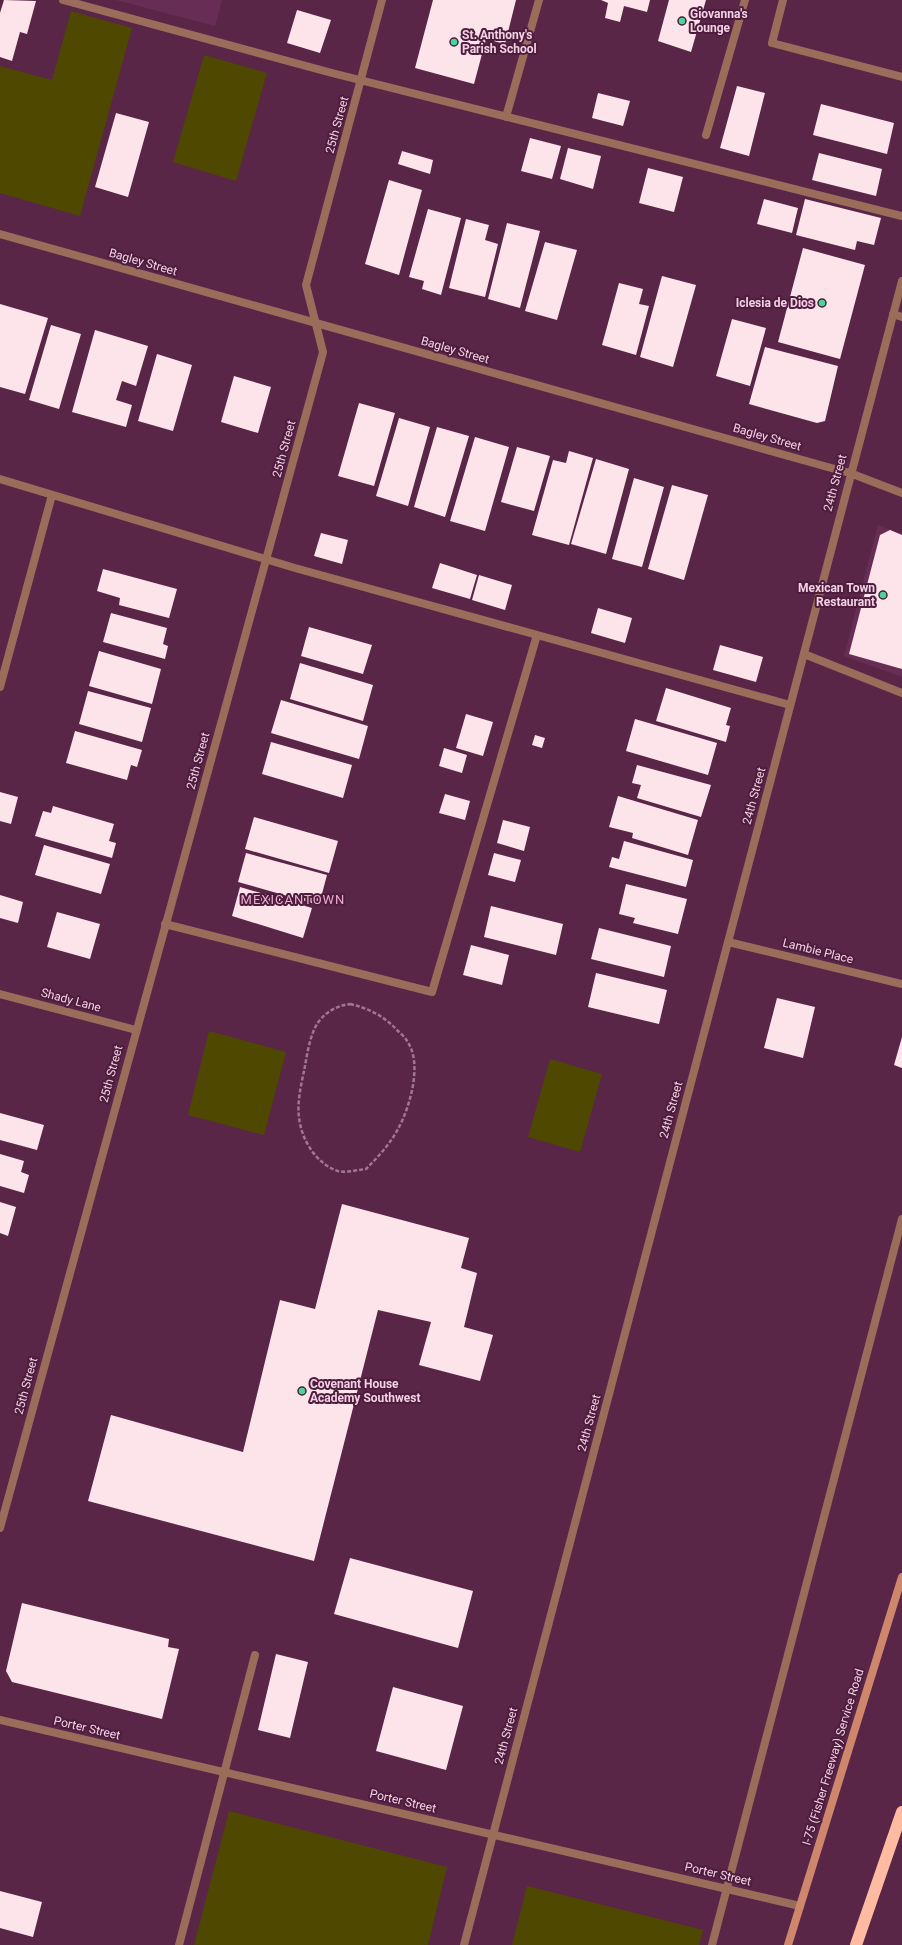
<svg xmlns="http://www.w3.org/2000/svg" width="902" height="1945" viewBox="0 0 902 1945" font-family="Roboto,sans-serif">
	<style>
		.built { fill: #682d54 }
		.green { fill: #4f4801 }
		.building { fill: #fde4ea }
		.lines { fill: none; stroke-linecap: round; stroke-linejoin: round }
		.path { stroke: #a17691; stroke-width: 2.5; stroke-dasharray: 4 2; stroke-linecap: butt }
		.lane { stroke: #9a6d5b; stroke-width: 8 }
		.street { stroke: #9a6d5b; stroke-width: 8 }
		.secondary { stroke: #ce876b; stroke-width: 8 }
		.highway { stroke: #febba1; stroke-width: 12 }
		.poi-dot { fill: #4ad49c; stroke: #4e1c3d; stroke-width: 1.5 }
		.labels { text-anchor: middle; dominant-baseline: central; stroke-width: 4; stroke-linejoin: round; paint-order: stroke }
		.poi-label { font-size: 12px; font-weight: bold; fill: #f3d2e5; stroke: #4e1c3d; text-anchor: start }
		.street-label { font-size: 12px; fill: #f3d2e5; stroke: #4e1c3d }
		.neighbourhood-label { font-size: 13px; letter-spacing: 1px; fill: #ecadd3; stroke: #4e1c3d }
	</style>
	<rect width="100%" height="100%" fill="#592648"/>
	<path class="built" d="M116,0H222L215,26Z
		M878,525L902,534V677L844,656Z"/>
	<path class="green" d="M71,11L132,28L80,216L0,193V66L52,80Z
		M204,55L267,73L236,181L173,162Z
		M209,1031L286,1052L264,1135L188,1115Z
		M550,1059L602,1074L580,1152L528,1137Z
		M229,1811L447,1867L428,1945H194Z
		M527,1886L703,1930L699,1945H512Z"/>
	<path class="building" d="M4,0L36,1L27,34L20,32L12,61L0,57V13Z
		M433,0H516L505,44L486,39L474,84L415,68Z
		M601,0H650L647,12L624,6L620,22L605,18L608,3Z
		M669,0H706L691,52L658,41Z
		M297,10L331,20L320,53L287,43Z
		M737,86L765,93L749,156L720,148Z
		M598,93L630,101L623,126L592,118Z
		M821,104L894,123L887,154L813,135Z
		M116,113L149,122L128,197L95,187Z
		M530,138L561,146L552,179L521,171Z
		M568,148L601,156L593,189L560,179Z
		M402,151L433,160L430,174L398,164Z
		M819,153L882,169L876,196L812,180Z
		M648,168L683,177L674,212L639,203Z
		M389,180L422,190L399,275L365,264Z
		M764,199L798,208L792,233L757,224Z
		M805,199L881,218L874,245L857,241L855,250L796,235Z
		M428,209L461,218L441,295L422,289L424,281L409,277Z
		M466,219L489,225L485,240L498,244L485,297L449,288Z
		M507,223L540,231L520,308L488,299Z
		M545,242L577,250L557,320L525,311Z
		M803,248L865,265L840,359L778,342Z
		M662,276L696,285L673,367L640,357Z
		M619,283L643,289L639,304L649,306L636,355L602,345Z
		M0,304L48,318L25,394L0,387Z
		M732,319L766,328L750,386L716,376Z
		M51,325L81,334L59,409L29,400Z
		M95,330L148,346L136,386L122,381L116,400L132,405L126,427L72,412Z
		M765,347L838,366L825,421L817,423L749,404Z
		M157,354L192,365L173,431L138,421Z
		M234,376L271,387L258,433L221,422Z
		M359,403L395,413L374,486L338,476Z
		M399,418L430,427L408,506L376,496Z
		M437,427L469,436L445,517L414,507Z
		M475,437L509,447L485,531L450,521Z
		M517,447L550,456L534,511L501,502Z
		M569,451L593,458L569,545L532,535L553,460L566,463Z
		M596,459L629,469L606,554L571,544Z
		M634,478L664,487L642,567L612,559Z
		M672,485L708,495L684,580L648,569Z
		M890,530L902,535V669L849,654L880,535Z
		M321,533L348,540L342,564L314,556Z
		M440,563L477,575L470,599L432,588Z
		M103,569L177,589L169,618L119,605L120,598L97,591Z
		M479,575L512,585L505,610L472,600Z
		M598,608L632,618L625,643L591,633Z
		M111,613L167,628L163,644L168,646L165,659L103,642Z
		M309,627L372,645L363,674L301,656Z
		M720,645L763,657L756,682L713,670Z
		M99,651L161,669L152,704L89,686Z
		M300,663L373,685L363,721L290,699Z
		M666,688L731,708L726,725L730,726L726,742L656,721Z
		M88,691L151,708L142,742L79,724Z
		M281,700L368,726L359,759L271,733Z
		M466,714L493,722L483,756L456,748Z
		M635,719L717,743L708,775L626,751Z
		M75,731L142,750L137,767L131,765L127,780L66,763Z
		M535,735L545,738L542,748L532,745Z
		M271,742L352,765L343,798L262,774Z
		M444,748L467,755L462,773L439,766Z
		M637,765L711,785L701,817L637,798L641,785L632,783Z
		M0,792L18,797L11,824L0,821Z
		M445,794L470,801L465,820L439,813Z
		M618,796L698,820L688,855L632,838L633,833L609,827Z
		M53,806L114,824L109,841L116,843L112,858L35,836L43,811L51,813Z
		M254,817L338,841L329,873L245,849Z
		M503,820L530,827L524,851L497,843Z
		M624,841L693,860L686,887L609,867L612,857L619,859Z
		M44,845L110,864L101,894L35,875Z
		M246,853L327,875L319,905L238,882Z
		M494,853L521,860L515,882L488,875Z
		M626,884L687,899L678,934L633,923L635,918L619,914Z
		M240,887L312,908L303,938L232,916Z
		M0,895L23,902L18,923L0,918Z
		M491,906L563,924L556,955L484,937Z
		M57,912L100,924L90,959L47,947Z
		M599,928L671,946L664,977L591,959Z
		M471,945L509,955L502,985L463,975Z
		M596,973L667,990L659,1024L588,1007Z
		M777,998L815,1007L803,1058L764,1048Z
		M902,1037V1068L894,1065Z
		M0,1113L44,1125L37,1150L0,1140Z
		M0,1154L24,1161L21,1172L29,1175L24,1193L0,1186Z
		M0,1202L16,1207L8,1236L0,1233Z
		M342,1204L469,1238L461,1268L477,1273L464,1327L493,1335L480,1381L419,1365L431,1322L378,1310L314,1561L88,1501L111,1415L243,1452L280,1300L315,1309Z
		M350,1558L473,1591L458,1648L334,1614Z
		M22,1603L169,1639L168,1647L179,1649L162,1719L12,1682L6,1671Z
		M276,1654L308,1662L290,1738L258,1730Z
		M393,1687L463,1706L446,1770L376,1751Z
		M0,1891L42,1902L33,1937L0,1928Z"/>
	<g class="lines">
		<path class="path" d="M350,1004C368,1008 384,1016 397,1030C400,1033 405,1037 407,1041C423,1063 410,1107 398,1129C390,1144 378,1157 366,1169C357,1170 347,1173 338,1171C316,1164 301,1139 299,1117C297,1103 301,1085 304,1071C307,1056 309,1038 317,1024C325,1012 336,1006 350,1004Z"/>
		<path class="lane" d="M63,0L332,73L902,216
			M783,0L772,43L902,77
			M506,117L539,0
			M706,135L745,0
			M893,314L902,317
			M0,479L295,568L790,705
			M804,654L902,693
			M0,687L52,495
			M165,924L432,992L537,635
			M179,1945L255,1655
			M712,1945L902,1219"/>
		<path class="street" d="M0,234L824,466L850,473L902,493
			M728,942L902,984
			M0,994L136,1030
			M0,1528L322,356L323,352L306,285L382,0
			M0,1720L800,1906
			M464,1945L902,281"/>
		<path class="secondary" d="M788,1945L902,1577"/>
		<path class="highway" d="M856,1945L902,1812"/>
	</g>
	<g class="poi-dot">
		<circle cx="682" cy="21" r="4"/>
		<circle cx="454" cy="42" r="4"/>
		<circle cx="822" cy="303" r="4"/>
		<circle cx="883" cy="595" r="4"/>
		<circle cx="302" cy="1391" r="4"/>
	</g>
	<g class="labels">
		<g class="poi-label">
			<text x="690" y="14">Giovanna's<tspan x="690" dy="14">Lounge</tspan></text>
			<text x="462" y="35">St. Anthony's<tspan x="462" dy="14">Parish School</tspan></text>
			<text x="814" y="303" text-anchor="end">Iclesia de Dios</text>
			<text x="875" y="588" text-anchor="end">Mexican Town<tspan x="875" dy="14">Restaurant</tspan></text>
			<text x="310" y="1384">Covenant House<tspan x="310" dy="14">Academy Southwest</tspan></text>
		</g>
		<g class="street-label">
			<text transform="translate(337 125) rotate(-75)">25th Street</text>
			<text transform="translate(143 262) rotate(16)">Bagley Street</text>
			<text transform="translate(455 350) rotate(16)">Bagley Street</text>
			<text transform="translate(767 437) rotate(16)">Bagley Street</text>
			<text transform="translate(284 449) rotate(-75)">25th Street</text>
			<text transform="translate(835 483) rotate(-75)">24th Street</text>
			<text transform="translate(198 761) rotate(-75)">25th Street</text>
			<text transform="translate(754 796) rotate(-75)">24th Street</text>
			<text transform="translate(818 951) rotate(14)">Lambie Place</text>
			<text transform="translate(71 1000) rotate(15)">Shady Lane</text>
			<text transform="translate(111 1074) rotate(-75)">25th Street</text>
			<text transform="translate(671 1110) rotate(-75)">24th Street</text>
			<text transform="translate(26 1386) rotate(-75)">25th Street</text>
			<text transform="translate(589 1423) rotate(-75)">24th Street</text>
			<text transform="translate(87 1728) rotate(13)">Porter Street</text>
			<text transform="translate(506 1736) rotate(-75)">24th Street</text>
			<text transform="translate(833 1757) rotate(-73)">I-75 (Fisher Freeway) Service Road</text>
			<text transform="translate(403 1801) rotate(13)">Porter Street</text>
			<text transform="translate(718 1874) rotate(13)">Porter Street</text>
		</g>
		<g class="neighbourhood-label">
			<text x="293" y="899">MEXICANTOWN</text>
		</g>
	</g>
</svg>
